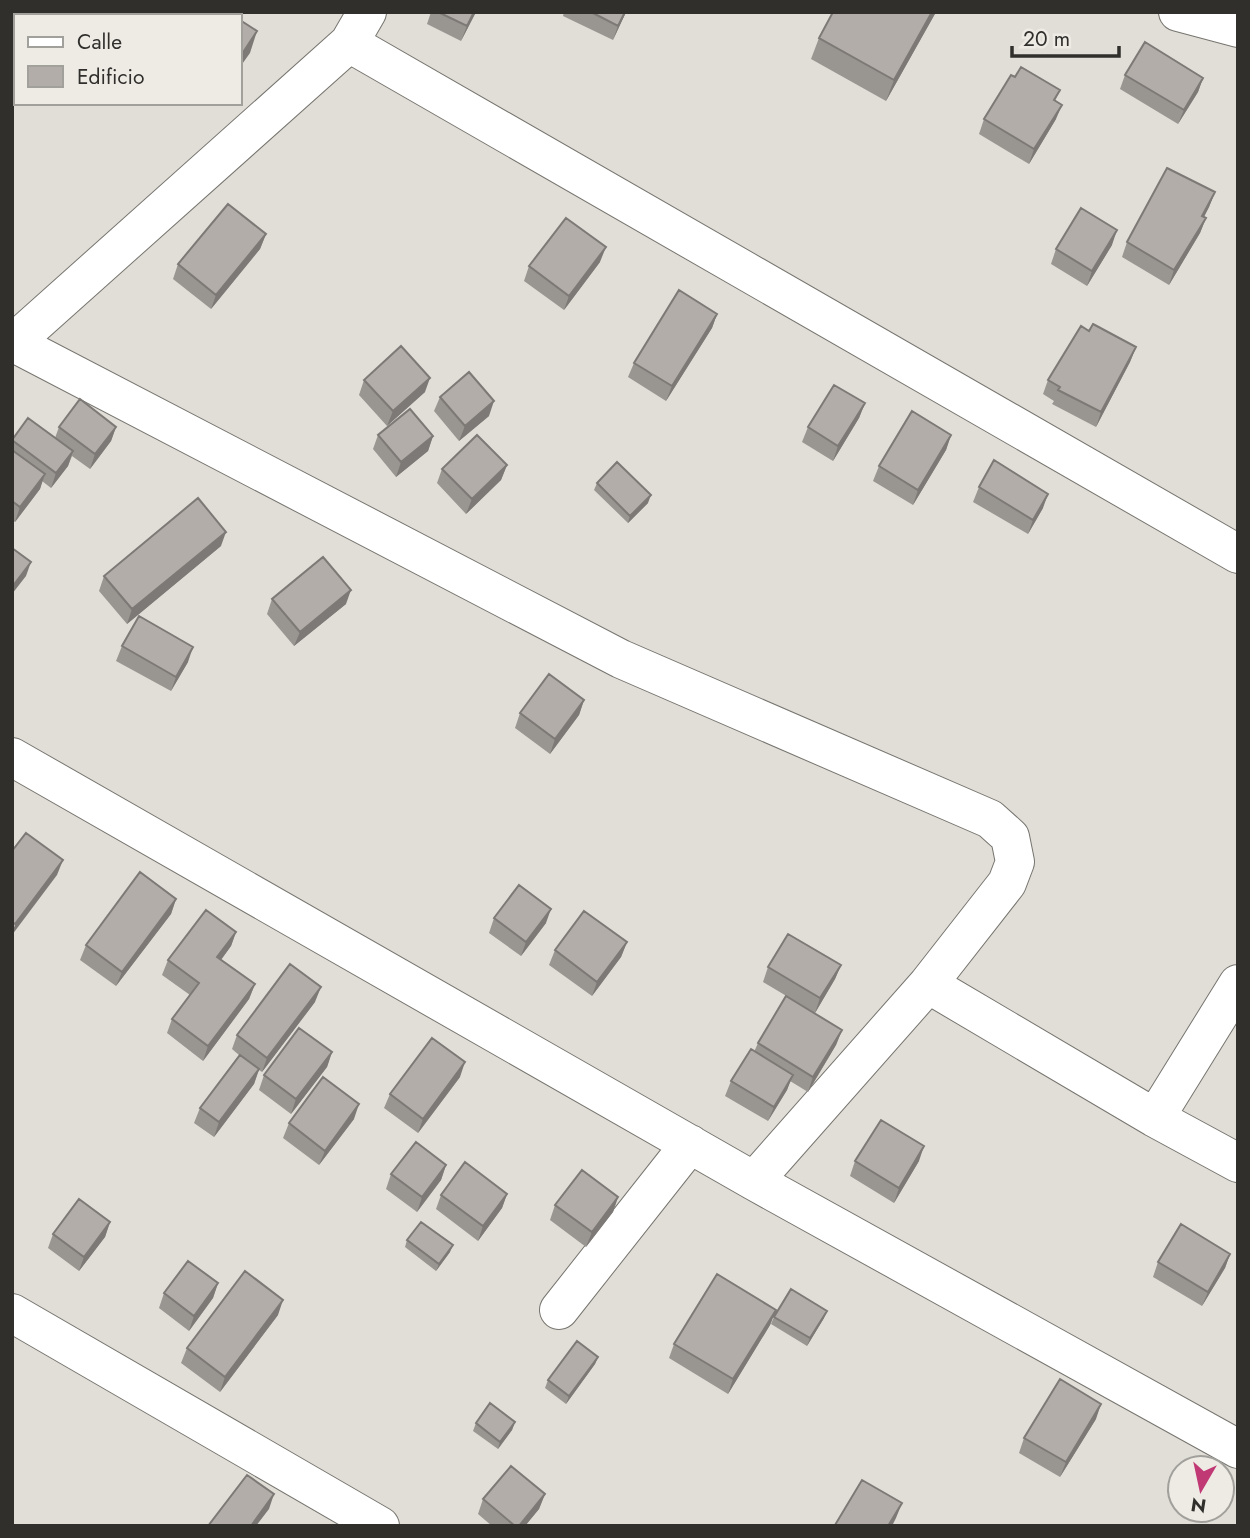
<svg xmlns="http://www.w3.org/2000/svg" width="1250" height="1538" viewBox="0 0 1250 1538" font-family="Jost,sans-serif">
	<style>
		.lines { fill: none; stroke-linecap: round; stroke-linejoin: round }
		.minor-casing { stroke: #77756f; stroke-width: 40 }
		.minor { stroke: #fff; stroke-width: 38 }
		.wall { fill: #999590 }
		.shaded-wall { fill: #7d7976 }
		.building { fill: #b2ada8; stroke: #7d7976; stroke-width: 2 }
	</style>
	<rect width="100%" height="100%" fill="#e1ded8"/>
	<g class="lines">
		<defs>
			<path id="minor" d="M1178,12L1238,28
				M349,43L1238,554
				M14,343L621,659L990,819L1010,837L1015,862L1007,883L928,984L754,1181
				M12,344L349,43L367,12
				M12,757L754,1181L1238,1449
				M928,984L1155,1118L1238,1163
				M1155,1118L1238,984
				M559,1310L690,1144
				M12,1313L380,1526"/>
		</defs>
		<use href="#minor" class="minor-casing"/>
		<use href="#minor" class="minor"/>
	</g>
	<path class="wall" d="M84,12H117L115,16H90Z
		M431,12H476L461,41L427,24Z
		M564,12H626L613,40L563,16Z
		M936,12L886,101L811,59L819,38Z
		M1125,75L1203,78L1198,92L1178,124L1120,89Z
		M1015,77L1060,90L1055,101L1056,119L1029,164L979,134L984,119Z
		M1215,192L1209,207L1204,217L1206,218L1200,233L1169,285L1122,257L1127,242Z
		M266,234L260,249L211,309L173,279L178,264Z
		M1112,245L1087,286L1051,264L1056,249Z
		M600,262L564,310L524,281L529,266Z
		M717,314L712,328L666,401L628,377L634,363Z
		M1136,347L1130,362L1096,427L1052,404L1054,401L1043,394L1048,380Z
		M364,380L425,392L387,426L359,395Z
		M440,397L489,416L459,441L434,411Z
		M865,403L859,418L833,461L802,442L808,427Z
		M59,427H116L111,441L90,469L72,456L68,466L51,488L42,481L40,489L15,522L12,520V440L55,438Z
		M378,435L433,436L428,451L396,477L373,449Z
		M951,435L946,450L913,505L873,481L879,466Z
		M507,465L501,480L466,514L437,483L442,469Z
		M597,483L648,503L628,523L594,490Z
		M979,487L1043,508L1028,534L973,502Z
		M221,546L127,624L99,591L104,576Z
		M272,599L346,604L294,646L267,614Z
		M122,646L188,662L171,691L116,661Z
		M584,700L579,715L550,754L515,728L520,713Z
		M176,899L171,914L116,986L80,960L86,945Z
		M494,918L546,923L521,956L489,933Z
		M236,932L231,946L221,960L255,984L249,999L203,1061L167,1033L172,1019L190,995L162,975L168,960Z
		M627,942L621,957L592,996L549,965L555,950Z
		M841,965L835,979L815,1013L763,982L768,967Z
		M315,1002L262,1072L259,1070L254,1084L214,1137L194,1123L200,1108L239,1055L232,1049L237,1035Z
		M842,1030L836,1045L808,1092L790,1081L787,1090L768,1121L725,1096L731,1081L754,1052L758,1043Z
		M332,1052L327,1067L291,1114L259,1090L264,1075Z
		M460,1077L418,1133L384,1108L390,1094Z
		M354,1119L319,1165L283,1138L289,1123Z
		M855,1161H919L894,1203L850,1176Z
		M446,1165L441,1180L417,1212L386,1189L391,1174Z
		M507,1194L502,1208L478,1241L436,1209L441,1195Z
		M618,1197L613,1212L586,1247L550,1220L555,1205Z
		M110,1222L105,1237L79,1271L48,1248L53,1234Z
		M407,1240L450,1252L436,1271L405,1247Z
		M1230,1254L1225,1268L1202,1306L1153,1277L1158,1262Z
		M218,1283L213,1298L189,1331L159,1308L164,1293Z
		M776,1310L770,1325L728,1394L669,1358L674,1344Z
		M278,1315L220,1392L181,1363L187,1348Z
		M774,1317L824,1318L807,1346L771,1324Z
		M598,1357L595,1364L566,1404L545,1388L548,1380Z
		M1096,1419L1060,1477L1019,1453L1024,1438Z
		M515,1422L512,1430L498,1449L473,1431L476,1423Z
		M545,1494L539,1509L525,1526H492L478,1514L483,1499Z"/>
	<path class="shaded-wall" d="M474,12H476L461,41L467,26Z
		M625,12H626L613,40L618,26Z
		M932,12H936L886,101L894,80Z
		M257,31L250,53L240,67V57Z
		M1203,78L1198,92L1178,124L1184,110Z
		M1062,105L1056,119L1029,164L1034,149Z
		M1215,192L1209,207L1197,230L1202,216Z
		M1206,218L1200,233L1169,285L1174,270Z
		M1117,230L1112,245L1087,286L1092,271Z
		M266,234L260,249L211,309L216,295Z
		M606,247L600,262L564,310L569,296Z
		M717,314L712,328L666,401L672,386Z
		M1136,347L1130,362L1096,427L1101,412Z
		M430,378L425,392L387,426L393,411Z
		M494,401L489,416L459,441L465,426Z
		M865,403L859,418L833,461L838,446Z
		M116,427L111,441L90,469L95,454Z
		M951,435L946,450L913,505L918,490Z
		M433,436L428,451L396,477L401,462Z
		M73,451L68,466L51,488L56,473Z
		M507,465L501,480L466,514L472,499Z
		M45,474L40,489L15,522L20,507Z
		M1048,494L1043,508L1028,534L1033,520Z
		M651,495L648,503L628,523L630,516Z
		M226,532L221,546L127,624L132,609Z
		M31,562L26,576L12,594V587Z
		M351,590L346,604L294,646L300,632Z
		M193,647L188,662L171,691L176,677Z
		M584,700L579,715L550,754L555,739Z
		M63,860L57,875L12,935L15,924Z
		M176,899L171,914L116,986L122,972Z
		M551,909L546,923L521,956L526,942Z
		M236,932L231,946L212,972L217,957Z
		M627,942L621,957L592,996L597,982Z
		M841,965L835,979L815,1013L820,998Z
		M255,984L249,999L203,1061L208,1046Z
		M321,987L315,1002L262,1072L267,1058Z
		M842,1030L836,1045L808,1092L813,1077Z
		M332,1052L327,1067L291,1114L296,1099Z
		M465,1062L460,1077L418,1133L423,1119Z
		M259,1069L254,1084L214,1137L219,1122Z
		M793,1075L787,1090L768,1121L774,1107Z
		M359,1104L354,1119L319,1165L325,1151Z
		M924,1146L919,1161L894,1203L899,1188Z
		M446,1165L441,1180L417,1212L422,1197Z
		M507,1194L502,1208L478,1241L483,1226Z
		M618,1197L613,1212L586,1247L592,1232Z
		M110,1222L105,1237L79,1271L84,1257Z
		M453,1245L450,1252L436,1271L439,1264Z
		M1230,1254L1225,1268L1202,1306L1208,1292Z
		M218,1283L213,1298L189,1331L194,1316Z
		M283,1300L278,1315L220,1392L225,1377Z
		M776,1310L770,1325L728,1394L733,1379Z
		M827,1311L824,1318L807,1346L810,1338Z
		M598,1357L595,1364L566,1404L569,1396Z
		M1101,1404L1096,1419L1060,1477L1066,1462Z
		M515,1422L512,1430L498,1449L500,1442Z
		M274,1494L269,1509L256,1526H251Z
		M545,1494L539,1509L525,1526H519Z
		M902,1503L896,1518L892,1526H888Z"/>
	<path class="building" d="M149,12H229L234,16H146Z
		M438,12H474L467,26Z
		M591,12H625L618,26Z
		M833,12H932L894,80L819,38Z
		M240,20L257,31L240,57Z
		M1145,42L1203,78L1184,110L1125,75Z
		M1021,67L1060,90L1054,100L1062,105L1034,149L984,119L1011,75L1015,77Z
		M1167,168L1215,192L1202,216L1206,218L1174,270L1127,242Z
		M228,204L266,234L216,295L178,264Z
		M1081,208L1117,230L1092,271L1056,249Z
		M566,218L606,247L569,296L529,266Z
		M679,290L717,314L672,386L634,363Z
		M1093,324L1136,347L1101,412L1058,390L1060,387L1048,380L1081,326L1089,331Z
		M401,346L430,378L393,411L364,380Z
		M469,372L494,401L465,426L440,397Z
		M834,385L865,403L838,446L808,427Z
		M80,399L116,427L95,454L59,427Z
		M410,409L433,436L401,462L378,435Z
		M912,411L951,435L918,490L879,466Z
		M28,418L73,451L56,473L12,440Z
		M477,435L507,465L472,499L442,469Z
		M12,450L45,474L20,507L12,501Z
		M994,460L1048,494L1033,520L979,487Z
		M617,462L651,495L630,516L597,483Z
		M198,498L226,532L132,609L104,576Z
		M12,548L31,562L12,587Z
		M323,557L351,590L300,632L272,599Z
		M139,616L193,647L176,677L122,646Z
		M549,674L584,700L555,739L520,713Z
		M26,833L63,860L15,924L12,922V851Z
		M140,872L176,899L122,972L86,945Z
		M519,885L551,909L526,942L494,918Z
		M206,910L236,932L217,957L255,984L208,1046L172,1019L199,983L168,960Z
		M584,911L627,942L597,982L555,950Z
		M788,934L841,965L820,998L768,967Z
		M290,964L321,987L267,1058L237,1035Z
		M786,996L842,1030L813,1077L758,1043Z
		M299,1028L332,1052L296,1099L264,1075Z
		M432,1038L465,1062L423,1119L390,1094Z
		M751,1049L793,1075L774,1107L731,1081Z
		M240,1055L259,1069L219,1122L200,1108Z
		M323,1077L359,1104L325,1151L289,1123Z
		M881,1120L924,1146L899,1188L855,1161Z
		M416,1142L446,1165L422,1197L391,1174Z
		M465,1162L507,1194L483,1226L441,1195Z
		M582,1170L618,1197L592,1232L555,1205Z
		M79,1199L110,1222L84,1257L53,1234Z
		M421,1222L453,1245L439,1264L407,1240Z
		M1181,1224L1230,1254L1208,1292L1158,1262Z
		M188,1261L218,1283L194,1316L164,1293Z
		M245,1271L283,1300L225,1377L187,1348Z
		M717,1274L776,1310L733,1379L674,1344Z
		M791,1289L827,1311L810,1338L774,1317Z
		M577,1341L598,1357L569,1396L548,1380Z
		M1060,1379L1101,1404L1066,1462L1024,1438Z
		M490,1403L515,1422L500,1442L476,1423Z
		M511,1466L545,1494L519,1526H515L483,1499Z
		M247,1475L274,1494L251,1526H208Z
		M862,1480L902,1503L888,1526H837L835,1525Z"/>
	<rect width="1250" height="1538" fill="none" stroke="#302f2c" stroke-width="28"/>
	<rect x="14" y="14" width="228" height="91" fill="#eeebe5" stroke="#a2a09b" stroke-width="2"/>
	<rect x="28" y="37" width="35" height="10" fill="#ffffff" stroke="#a2a09b" stroke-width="2"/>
	<text x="77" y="49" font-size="21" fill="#302f2c">Calle</text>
	<rect x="28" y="66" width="35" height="21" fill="#b2ada8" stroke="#a2a09b" stroke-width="2"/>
	<text x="77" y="84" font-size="21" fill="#302f2c">Edificio</text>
	<g transform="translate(1201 1489) rotate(189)"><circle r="33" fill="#eeebe5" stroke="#a2a09b" stroke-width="2"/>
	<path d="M0-5L12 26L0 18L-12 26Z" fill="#c03874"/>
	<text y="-10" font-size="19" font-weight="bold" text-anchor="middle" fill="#302f2c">N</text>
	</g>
	<path d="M1012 46v10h107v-10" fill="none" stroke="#302f2c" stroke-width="3.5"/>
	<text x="1023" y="46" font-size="21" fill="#302f2c" stroke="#eeebe5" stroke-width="5" paint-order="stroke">20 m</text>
</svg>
